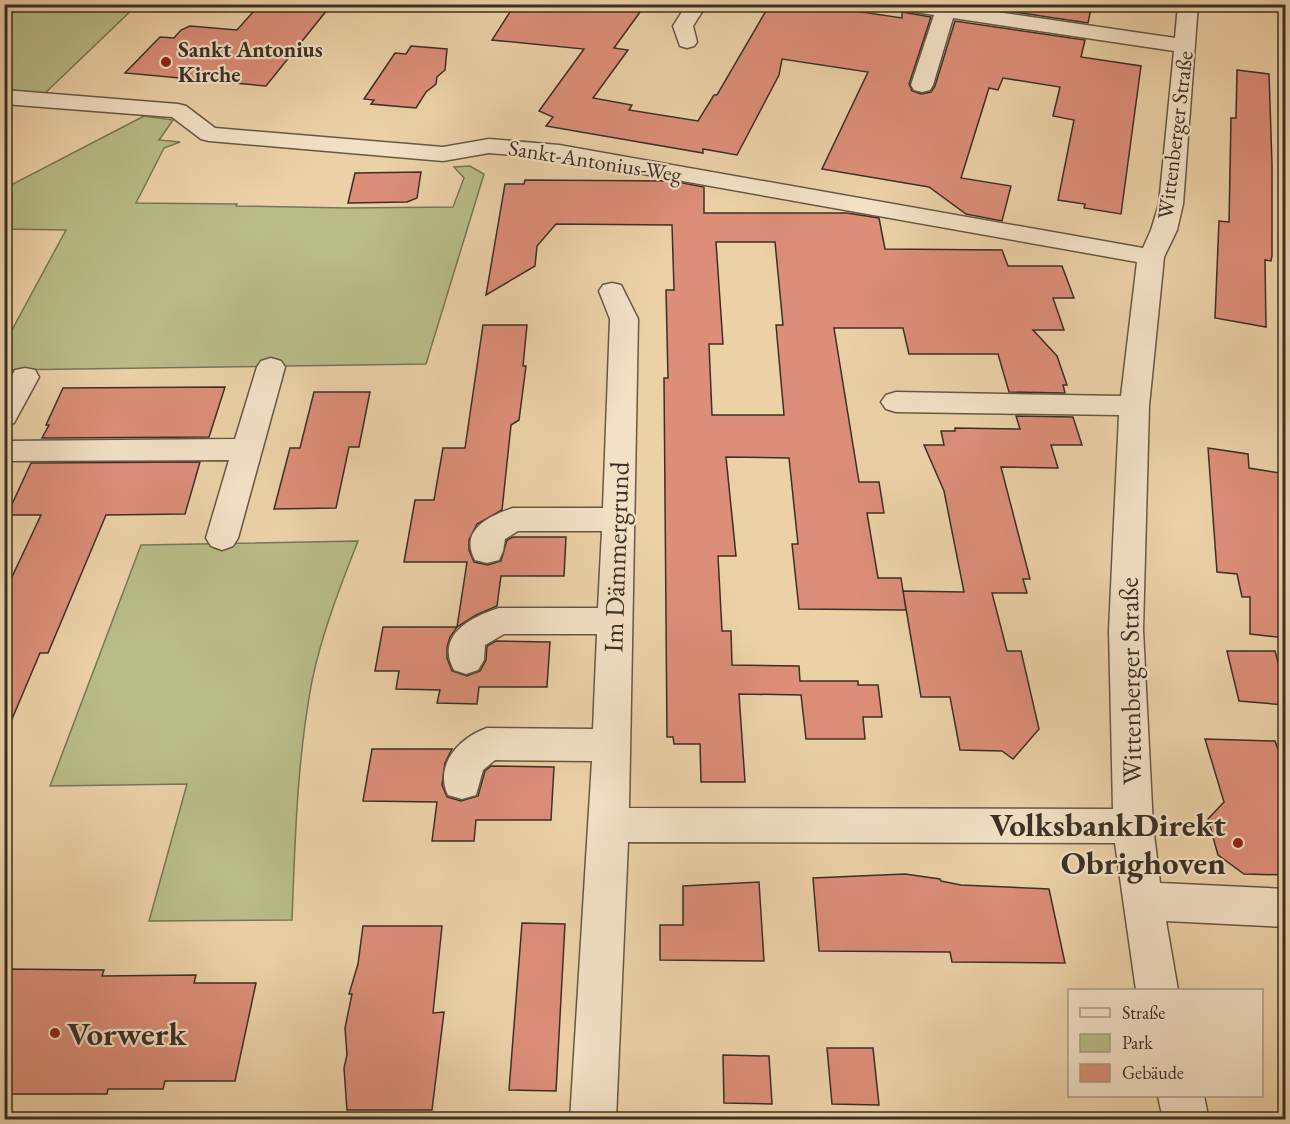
<svg xmlns="http://www.w3.org/2000/svg" width="1290" height="1124" viewBox="0 0 1290 1124" font-family="'EB Garamond',serif">
	<style>
		.green { fill: #b8bc87; stroke: #797656; stroke-width: 1.5 }
		.building { fill: #dd8e79; stroke: #3a3025; stroke-width: 1.5; fill-rule: evenodd }
		.lines { fill: none; stroke-linecap: round; stroke-linejoin: round }
		.minor-casing { stroke: #665846; stroke-width: 3 }
		.minor { fill: #f3e1c6; fill-rule: evenodd }
		.poi-dot { fill: #8f2418; stroke: #f3e1c6; stroke-width: 2 }
		.labels { text-anchor: middle; dominant-baseline: central; stroke-width: 4.5; stroke-linejoin: round; paint-order: stroke }
		.far-poi-label { font-size: 22px; font-weight: bold; fill: #3a3025; stroke: #f3e1c6; text-anchor: start }
		.far-street-label { font-size: 22px; fill: #3a3025; stroke: #f3e1c6 }
		.street-label { font-size: 27px; fill: #3a3025; stroke: #f3e1c6 }
		.near-poi-label { font-size: 33px; font-weight: bold; fill: #3a3025; stroke: #f3e1c6; text-anchor: end }
	</style>
	<rect width="100%" height="100%" fill="#ecd1a7"/>
	<filter id="stains"><feTurbulence type="fractalNoise" baseFrequency=".00333" numOctaves="4"/><feColorMatrix values="0 0 0 0 .2 0 0 0 0 .09 0 0 0 0 .02 0 0 0 .5 -.17"/></filter>
	<radialGradient id="worn" r=".72"><stop offset=".6" stop-color="#630" stop-opacity="0"/><stop offset="1" stop-color="#630" stop-opacity=".3"/></radialGradient>
	<path class="green" d="M4,5H137L43,95L5,92Z
		M144,116L173,120L159,140L180,142L164,148L136,203L237,204L236,206L347,208L453,207L464,178L454,167L470,166L484,174L426,364L5,370V343L66,230L5,229L4,192L9,186Z
		M358,541C340,587 322,633 312,681C297,760 295,840 292,920L149,921L187,784L50,786L141,545Z"/>
	<path class="building" d="M260,4L327,10L266,86L125,73L160,37L174,38L181,30L190,26L237,30Z
		M515,4H616L643,8L614,48L628,50L593,98L632,105L629,110L698,121L714,95H717L770,4H807L902,18V12L931,17L909,84L912,91L921,94L931,92L935,86L955,21L1085,40L1081,57L1141,66L1121,214L1084,208L1085,204L1058,200L1074,120L1053,116L1060,87L1003,78L998,90L989,88L961,178L1011,186L1002,221L966,214L929,187L822,169L868,72L782,59L779,75L737,155L703,149V153L546,126L553,117L539,111L584,49L492,40Z
		M961,4H1092L1088,23Z
		M411,46L447,49L445,70L437,77L436,84L426,92L416,108L371,104L374,100L364,99L395,53L406,54Z
		M1237,70L1269,74L1272,164V256L1271,261L1265,260L1266,327L1215,318L1219,221L1229,222L1231,118H1236Z
		M421,172L417,198L407,202L348,203L355,173Z
		M525,180L672,181L704,187V213H847L879,218L885,249L1002,250L1008,266H1062L1074,298H1053L1064,330H1033L1057,356L1067,385H1063L1065,393L1009,392L998,354H909L903,328H834L859,482H879L884,513H867L878,578H901L906,610L799,609L792,544H798L789,458L726,457L736,556H718L722,631H731L732,665L799,666L800,681H858V685H878L882,717H863L865,739H806L801,695L739,694L745,782H701L700,744H674L673,737H667L664,378H668L666,290H674L672,225L556,224L537,246L535,266L486,295L505,184H524ZM716,242H775L783,325H776L784,415H712L709,344H723Z
		M483,325H527L523,366H526L519,420L511,425L502,510L477,524L469,540V550L474,562L488,565L501,561L507,540L513,537H566L564,576H501L497,606L476,615L457,627L450,637L447,647V658L452,671L467,676L480,671L486,660L487,646L496,641L550,642L547,687H479L477,704L437,703L440,690L396,689L399,671H375L383,627H457L467,562H404L415,500H434L443,448H465Z
		M225,387L209,437L42,438L49,425H46L63,388Z
		M314,392H370L359,447H349L336,508L274,509L290,448H300Z
		M1016,416L1073,417L1082,445H1051L1058,468L1001,467L1030,579H1023L1027,593H992L1007,651H1021L1039,729L1013,759L1002,751L960,750L950,697H921L903,591L964,592L944,491L924,445H944L941,431H955V428L1020,429Z
		M1208,448L1248,454L1249,468L1286,474V638L1250,634V597H1242L1237,574L1217,572Z
		M200,462L185,514L106,515L48,653H40L4,738V594L41,515H7L31,463Z
		M1227,651H1275L1286,691V705L1239,701Z
		M1205,739L1275,741L1286,771V875L1244,874L1218,855L1208,819L1224,802Z
		M372,749H452L445,763L442,785L447,797L461,801L478,796L485,771L491,766L554,767L551,820H476L474,841H432L437,802L363,801Z
		M905,874L940,879L941,881L961,885L1049,889L1065,963L952,962L950,952L819,951L813,878Z
		M759,882L764,961L660,960V925H683V886Z
		M522,923L565,924L556,1091L509,1090Z
		M363,926H442L433,1013L444,1012L432,1110H347L344,1068L347,1055L345,1028L352,994H349L358,964Z
		M4,969L104,970L102,976L196,975L194,983H256L235,1081H165L163,1089H108L107,1094H4Z
		M827,1048H873L879,1105L832,1104Z
		M723,1055L769,1056L772,1104L724,1103Z"/>
	<g class="lines">
		<defs>
			<path id="minor" d="M687,4H707L693,26L697,42L694,46L687,48L680,46L673,26Z
				M887,4H942L1175,38L1178,4H1198L1183,204L1177,230L1164,257L1149,406L1143,630L1153,826L1160,883L1286,889V927L1166,921L1178,990H1136L1115,843L628,842L616,1120H570L592,761L495,760L483,770L476,795L462,799L448,795C434,765 459,738 487,728L593,729L597,634H504L485,645L484,660L478,670L466,674L454,670C435,635 471,617 499,608H598L602,531H518L505,539L503,551L499,560L487,563L475,560C459,530 489,516 513,508H603L610,319L599,291L603,285L612,283L621,285L638,319L629,808L1113,809L1109,630L1119,415L896,412L886,409L881,402L886,395L896,392L1121,396L1137,262L559,159L489,153L443,161L209,141L201,139L172,117L4,104V90L178,104L186,106L215,128L443,147L489,139L559,145L1143,248L1151,230L1159,204L1174,51L953,18L933,85L930,90L922,92L914,90L911,85L934,15L890,8Z
				M271,358L281,361L285,367L238,538L233,546L222,550L211,546L206,538L229,460L4,461V441L235,439L257,367L261,361Z
				M25,368L35,370L39,377L14,423L4,426V388L15,370Z
				M1158,1096H1204L1209,1120H1163Z"/>
		</defs>
		<use href="#minor" class="minor-casing"/>
		<use href="#minor" class="minor"/>
	</g>
	<g class="poi-dot">
		<circle cx="166" cy="62" r="6"/>
		<circle cx="1238" cy="843" r="6"/>
		<circle cx="55" cy="1033" r="6"/>
	</g>
	<g class="labels">
		<g class="far-poi-label">
			<text x="178" y="49">Sankt Antonius<tspan x="178" dy="25">Kirche</tspan></text>
		</g>
		<g class="far-street-label">
			<text transform="translate(1175 135) rotate(-83)">Wittenberger Straße</text>
			<text transform="translate(595 161) rotate(9)">Sankt-Antonius-Weg</text>
		</g>
		<g class="street-label">
			<text transform="translate(616 557) rotate(-88)">Im Dämmergrund</text>
			<text transform="translate(1130 681) rotate(-91)">Wittenberger Straße</text>
		</g>
		<g class="near-poi-label">
			<text x="1226" y="824">VolksbankDirekt<tspan x="1226" dy="38">Obrighoven</tspan></text>
			<text x="67" y="1033" text-anchor="start">Vorwerk</text>
		</g>
	</g>
	<rect width="1290" height="1124" fill="none" stroke="#ecd1a7" stroke-width="24"/>
	<rect x="6" y="6" width="1278" height="1112" fill="none" stroke="#3a3025" stroke-width="3"/>
	<rect x="12" y="12" width="1266" height="1100" fill="none" stroke="#3a3025" stroke-width="1.5"/>
	<rect x="1068" y="989" width="195" height="108" fill="#f3e1c6" stroke="#a99a86" stroke-width="1.5"/>
	<rect x="1080" y="1008" width="30" height="9" fill="#f3e1c6" stroke="#a99a86" stroke-width="1.5"/>
	<text x="1122" y="1019" font-size="18" fill="#3a3025">Straße</text>
	<rect x="1080" y="1034" width="30" height="18" fill="#b8bc87" stroke="#a99a86" stroke-width="1.5"/>
	<text x="1122" y="1049" font-size="18" fill="#3a3025">Park</text>
	<rect x="1080" y="1064" width="30" height="18" fill="#dd8e79" stroke="#a99a86" stroke-width="1.5"/>
	<text x="1122" y="1079" font-size="18" fill="#3a3025">Gebäude</text>
	<rect width="100%" height="100%" filter="url(#stains)"/>
	<rect width="100%" height="100%" fill="url(#worn)"/>
</svg>
